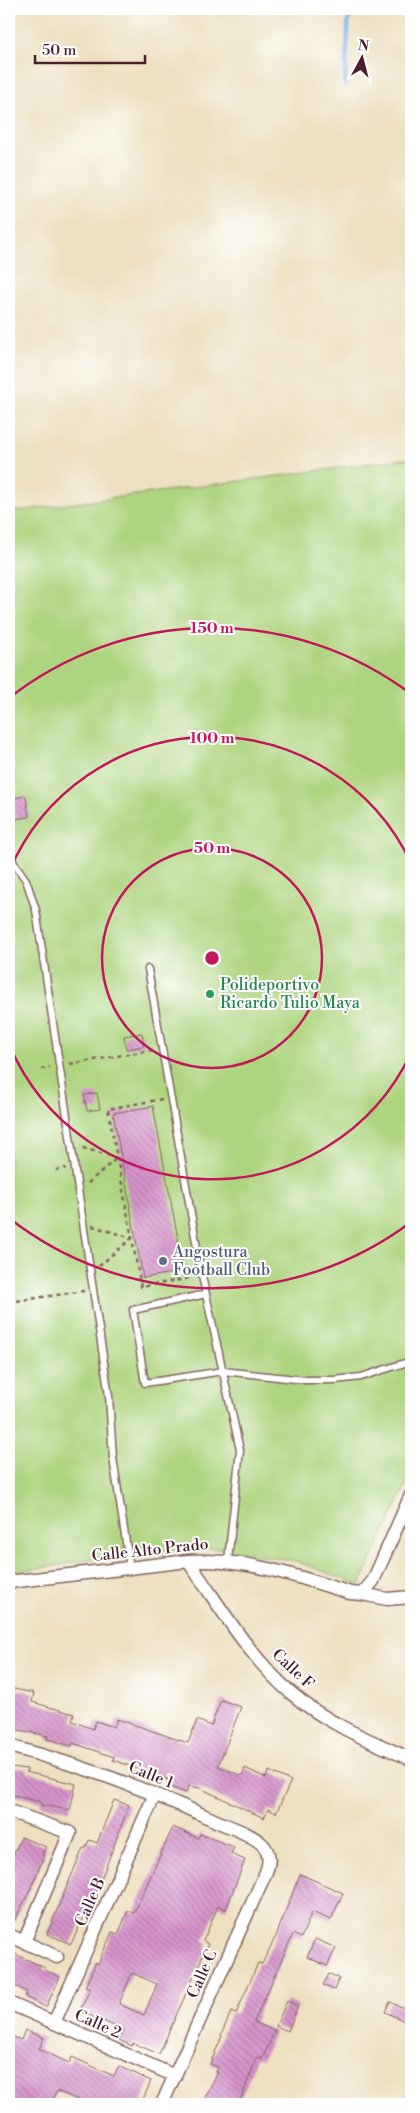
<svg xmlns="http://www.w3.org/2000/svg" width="420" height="2113" viewBox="0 0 420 2113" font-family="'Libre Bodoni',serif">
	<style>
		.pitch { fill: #add47e; stroke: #7c7a54 }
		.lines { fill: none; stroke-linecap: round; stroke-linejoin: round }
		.stream { stroke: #73afe5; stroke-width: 4.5 }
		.building { fill: url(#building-back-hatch); fill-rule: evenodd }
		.service-casing { stroke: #83635f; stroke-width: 9 }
		.minor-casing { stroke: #83635f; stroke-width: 15 }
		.path { stroke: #83635f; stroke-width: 2.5; stroke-dasharray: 4 4; stroke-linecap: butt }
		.service { stroke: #fff; stroke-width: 6 }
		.minor { stroke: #fff; stroke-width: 12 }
		.ring { fill: none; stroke: #c2185b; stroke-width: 2.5 }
		.leisure-dot { fill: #2e9e5b; stroke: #fff; stroke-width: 2 }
		.service-dot { fill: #5c6f8a; stroke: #fff; stroke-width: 2 }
		.labels { text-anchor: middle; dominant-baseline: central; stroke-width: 4; stroke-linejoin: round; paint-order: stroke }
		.leisure-label { font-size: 16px; fill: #27864d; stroke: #fff; text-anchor: start }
		.service-label { font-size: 16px; fill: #4e5e75; stroke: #fff; text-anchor: start }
		.street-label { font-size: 16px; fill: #4a1f2b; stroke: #fff }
		.centre { fill: #c2185b; stroke: #fff; stroke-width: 2.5 }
		.ring-label { font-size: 15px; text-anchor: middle; font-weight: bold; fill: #c2185b; stroke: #fff; stroke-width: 4; stroke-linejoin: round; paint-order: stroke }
	</style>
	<defs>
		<pattern id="building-back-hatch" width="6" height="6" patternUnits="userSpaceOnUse" patternTransform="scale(1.25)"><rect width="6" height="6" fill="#d694ca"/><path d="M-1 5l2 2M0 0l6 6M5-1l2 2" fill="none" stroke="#b078a4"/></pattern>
	</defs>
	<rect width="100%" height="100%" fill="#fff"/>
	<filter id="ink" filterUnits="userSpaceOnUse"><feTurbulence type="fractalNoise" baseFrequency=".02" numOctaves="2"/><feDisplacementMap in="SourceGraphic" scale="10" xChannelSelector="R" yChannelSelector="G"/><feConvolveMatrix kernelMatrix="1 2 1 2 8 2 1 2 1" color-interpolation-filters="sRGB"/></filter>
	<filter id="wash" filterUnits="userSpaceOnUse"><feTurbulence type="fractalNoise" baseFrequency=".0096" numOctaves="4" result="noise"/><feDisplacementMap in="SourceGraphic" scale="20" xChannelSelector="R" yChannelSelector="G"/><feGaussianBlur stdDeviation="1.12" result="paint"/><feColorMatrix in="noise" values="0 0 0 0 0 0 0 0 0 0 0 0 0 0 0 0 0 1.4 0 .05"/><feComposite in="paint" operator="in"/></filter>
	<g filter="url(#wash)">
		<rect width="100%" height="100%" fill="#ede0c0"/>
		<path class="pitch" d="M411,458V1475L360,1585L296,1561L244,1553C213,1536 52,1567 9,1573V512Z"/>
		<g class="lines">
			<path class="stream" d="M345,85L349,9"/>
		</g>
		<g id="blocks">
			<path class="building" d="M26,796L29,817L16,819L13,798Z
				M142,1033L144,1046L126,1049L124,1036Z
				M97,1093L100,1109L87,1111L84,1095Z
				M153,1106L184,1271L143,1278L113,1113Z
				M9,1688L34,1693L32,1702L74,1714L72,1721L93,1729L96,1721L114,1727L117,1719L188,1743L197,1720L211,1726L221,1700L241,1707L218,1766L242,1776L245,1768L266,1778L269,1771L291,1781L276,1813L268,1809L264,1818L200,1788L189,1786L186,1793L170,1787L172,1781L113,1760L114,1757L73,1743L72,1746L47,1739L48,1736L9,1728Z
				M11,1767L27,1769L26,1772L76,1784L70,1810L41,1805V1802L9,1794Z
				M114,1800L129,1805L98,1888L71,1944L47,1934L83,1848L85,1849L89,1840L97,1843Z
				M173,1827L198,1838L200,1834L234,1847L231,1854L245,1860L226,1909L218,1906L203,1941L208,1944L159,2054L133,2043L132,2046L119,2040L124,2030L80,2011L90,1989L85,1987L96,1962L98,1964L112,1932L118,1934L128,1911L134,1913ZM132,1973L157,1984L144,2015L119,2004Z
				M21,1837L46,1847L42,1855L44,1856L31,1888L11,1927H9V1865Z
				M300,1874L343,1893L331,1920L312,1912L301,1938L293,1934L254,2022L275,2031L262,2059L257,2057L239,2104H202L218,2072H216L218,2067L210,2064L222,2036L221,2035L231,2012L236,2014L258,1963L262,1964L276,1936Z
				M315,1939L336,1948L327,1966L307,1957Z
				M13,1953L45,1968L44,1970L60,1977L46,2007L25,1997L27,1992L9,1983V1954L12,1955Z
				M329,1974L339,1978L334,1990L323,1985Z
				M287,2001L298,2006L288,2031L276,2026Z
				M390,2002L411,2011V2024L385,2012Z
				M25,2030L44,2038L39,2049L69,2063L72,2057L114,2076L119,2066L151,2081L141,2104H87L57,2091L51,2104H9V2035L21,2040Z"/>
		</g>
	</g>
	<g filter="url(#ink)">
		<use href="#blocks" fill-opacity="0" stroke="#83635f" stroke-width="1"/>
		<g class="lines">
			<defs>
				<path id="service" d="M9,856L26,880L36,910L109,1396L113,1458L130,1568
					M148,969L202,1276L240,1450L228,1561
					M206,1294L133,1310L145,1383L223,1371L305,1380H335L361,1377L411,1361"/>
				<path id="minor" d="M188,1561C220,1606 249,1657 291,1693C326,1723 370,1741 411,1759
					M9,1582L188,1561C248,1559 294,1575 350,1593L362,1594L373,1581L411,1495
					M362,1594L387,1599L411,1597
					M9,1746C80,1765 147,1789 214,1820C229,1827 250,1833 262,1844C270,1852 270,1862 266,1872L162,2104
					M9,1811L70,1833L24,1942
					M9,1935L57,1957
					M9,2003L175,2076
					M54,2023L155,1794"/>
			</defs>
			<use href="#service" class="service-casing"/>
			<use href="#minor" class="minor-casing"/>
			<path class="path" d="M70,1064L153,1050
				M41,1069L50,1067
				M162,1099L108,1109L141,1287L191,1278
				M83,1148L117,1158
				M56,1170L66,1168
				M88,1183L117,1158
				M92,1226L132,1238
				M99,1266L132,1238
				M9,1302L84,1291"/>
			<use href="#service" class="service"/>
			<use href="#minor" class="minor"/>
		</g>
	</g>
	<g class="ring">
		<circle cx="212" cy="958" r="110"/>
		<path d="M411 1053A220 220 0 0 1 9 1044M9 872A220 220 0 0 1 411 863"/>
		<path d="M411 1222A330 330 0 0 1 9 1218M9 698A330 330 0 0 1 411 694"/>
	</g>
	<circle class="leisure-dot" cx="210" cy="994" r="5"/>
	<circle class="service-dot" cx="163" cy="1261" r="5"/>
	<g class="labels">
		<g class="leisure-label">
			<text x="220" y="985">Polideportivo<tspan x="220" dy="18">Ricardo Tulio Maya</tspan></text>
		</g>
		<g class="service-label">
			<text x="173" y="1252">Angostura<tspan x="173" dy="18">Football Club</tspan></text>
		</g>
		<g class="street-label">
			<text transform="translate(150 1550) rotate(-6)">Calle Alto Prado</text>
			<text transform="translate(293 1669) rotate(43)">Calle F</text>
			<text transform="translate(151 1775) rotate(22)">Calle 1</text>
			<text transform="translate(90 1902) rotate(-66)">Calle B</text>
			<text transform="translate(202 1974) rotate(-66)">Calle C</text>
			<text transform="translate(98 2024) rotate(24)">Calle 2</text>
		</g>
	</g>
	<circle cx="212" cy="958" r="8" class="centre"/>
	<g class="ring-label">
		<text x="212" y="633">150 m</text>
		<text x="212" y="743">100 m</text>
		<text x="212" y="853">50 m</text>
	</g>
	<rect width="420" height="2113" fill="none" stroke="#fff" stroke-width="30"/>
	<g transform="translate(362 58) rotate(7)" stroke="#ffffff" stroke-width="4" paint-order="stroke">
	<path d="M0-4L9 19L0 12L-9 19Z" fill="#4a1f2b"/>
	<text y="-8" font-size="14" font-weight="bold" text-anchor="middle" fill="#4a1f2b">N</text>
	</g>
	<path d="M35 55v8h110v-8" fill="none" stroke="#4a1f2b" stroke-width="2.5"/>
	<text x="42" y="55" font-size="15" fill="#4a1f2b" stroke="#ffffff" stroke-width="4" paint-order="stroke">50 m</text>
</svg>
